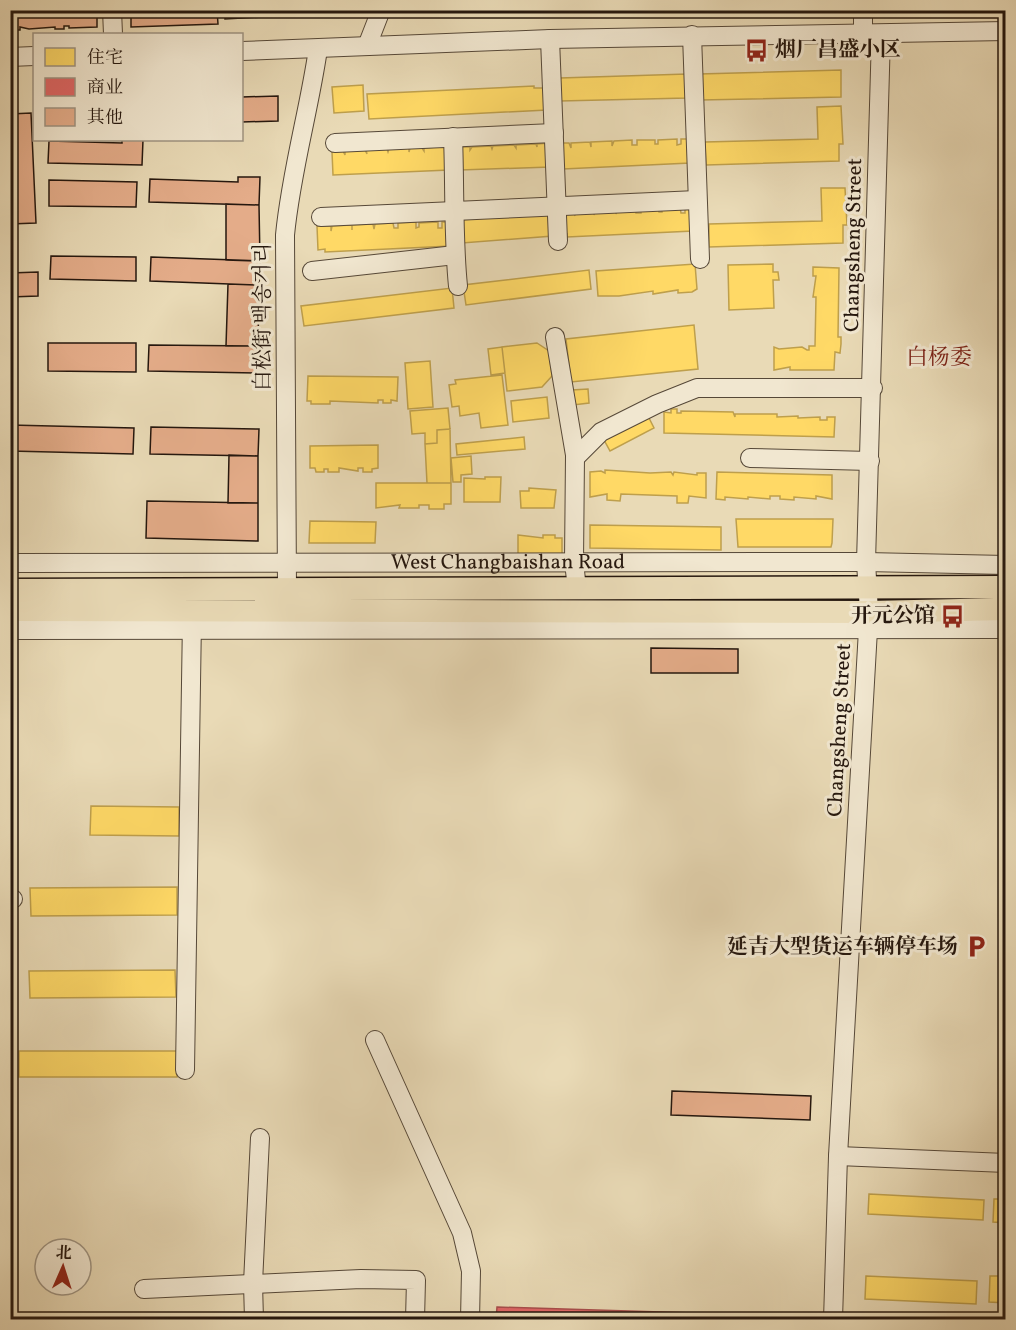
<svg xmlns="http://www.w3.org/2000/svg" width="1016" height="1330" viewBox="0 0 1016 1330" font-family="Vollkorn,'Noto Serif SC','Noto Serif KR',serif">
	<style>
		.homes { fill: #ffd966; stroke: #be9f4c; stroke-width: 1.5 }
		.shops { fill: #e06666; stroke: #a84e4c; stroke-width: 1.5 }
		.building { fill: #e4ac89; stroke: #25170e; stroke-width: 1.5 }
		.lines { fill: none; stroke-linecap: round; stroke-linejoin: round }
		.minor-casing { stroke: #564838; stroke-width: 20 }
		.major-casing { stroke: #25170e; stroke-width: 25 }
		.minor { stroke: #f1e7d0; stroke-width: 18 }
		.major { stroke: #e9dab6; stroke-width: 22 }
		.labels { text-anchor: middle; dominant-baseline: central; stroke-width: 6; stroke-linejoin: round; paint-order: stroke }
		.poi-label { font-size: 21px; font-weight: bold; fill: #25170e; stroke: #f1e7d0; text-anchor: end }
		.street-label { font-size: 21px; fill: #25170e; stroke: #f1e7d0 }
		.neighbourhood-label { font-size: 22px; fill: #7a1f14; stroke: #f1e7d0 }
	</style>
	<rect width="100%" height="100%" fill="#e9dab6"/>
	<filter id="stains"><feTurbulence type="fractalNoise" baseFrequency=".00333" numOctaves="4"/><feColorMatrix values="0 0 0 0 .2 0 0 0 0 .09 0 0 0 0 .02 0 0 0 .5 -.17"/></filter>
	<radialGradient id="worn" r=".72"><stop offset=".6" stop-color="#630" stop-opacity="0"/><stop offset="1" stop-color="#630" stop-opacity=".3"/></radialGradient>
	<path class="homes" d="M841,70V97L700,100L699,74Z
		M687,74V98L560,101V78Z
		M363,85L364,111L334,113L332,87Z
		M534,86V88H545L547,110L369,119L367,94Z
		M841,106L843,144H839V161L706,165L705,142L818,139L817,107Z
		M677,139V145L681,144V139H689L690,163L563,169L556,143H569L571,148V143L590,142L591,147V142L612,141V146L614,141L632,140V145H637V140H655V144H658V140Z
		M549,143L550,167L460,170L459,147H470V150L472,147L491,146L492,149L493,146L514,145L516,148V145L536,144L537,147V144Z
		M437,147L448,148L449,170L333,175L332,152L343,151L345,155V151L365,150L367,154L366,150L387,149L388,152L389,149L409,148V152L410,148H422L424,151V148Z
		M821,188H845L847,225H843V243L709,247V224L822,221Z
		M680,207L681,213H685V207H692L693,231L567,237V234L561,235L560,211H573L575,216L574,211L594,210V215L595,210L616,209V214L618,209H636V213H641V209L658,208L659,212H662V208Z
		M551,213L553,236L462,243L460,220Z
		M416,222V228L419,227V223L438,222V228H442V222H450L451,246L325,252V249L318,250L317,226H331V231L332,226L352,225V230V225L373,224L374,229L375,224L393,223L394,228H398V223Z
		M695,264L697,289L692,292L678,293V290L653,294V291L619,296H598L596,271Z
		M773,264V272H778L779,280H773L774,308L729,310L728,265Z
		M813,267L839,268L838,337H841V344L840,353L835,352L834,370H790V367L774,370V347L779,349L802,347L807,350H809V346H815L816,297H813L816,276H813Z
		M589,270L591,289L466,305L463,285Z
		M452,288L454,308L304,326L301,306Z
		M694,325L698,369L571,382L566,339Z
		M537,343L549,351L552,376L542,387L507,391L502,347Z
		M502,347L505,373L491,375L488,349Z
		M430,361L433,407L408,409L405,363Z
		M502,375L508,425L481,428L479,413L460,416L459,406L452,407L449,385L456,384L455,380Z
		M308,376L398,377L397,401L391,400V403H383V400H378V403L330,401V404H311V401H307Z
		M588,389L589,403L573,405L572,390Z
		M547,397L549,418L513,422L511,401Z
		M448,408L450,429L437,430V443L425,444V433L412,434L410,411Z
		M671,409H677V413H681V411L733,412L735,417V414H777V417L798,416V418L820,417V420H827V417H835L834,437L664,433V412L671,413Z
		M647,414L654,428L610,451L603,438Z
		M450,429L451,483H427L425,444L437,443V430Z
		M524,437L525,449L457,455L456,444Z
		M378,445V468L372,469V472H363V468H358V471L339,468V472H328V469H324V472H316L315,468H310V446Z
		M471,456L472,474L461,475V482H453L451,458Z
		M605,470L650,473L671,472L673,475L674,472L697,475V473H706V498L689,496L688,503H677V496L621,494L620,501L607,500V494L590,497V472L601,471L605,473Z
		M717,472L832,475V499L816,496V499L794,497V500L780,499V496H770V499L748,497V499L725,497V500L716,499Z
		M485,477H501L500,502H464V478L485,479Z
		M376,483H451V504H444V509H429V505H419V508H399L400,505L376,508Z
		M529,488L556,490L554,508H521L520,491H529Z
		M736,519H833L832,543L831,547H738Z
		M310,521L376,522L375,543H309Z
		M590,525L721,527V550L590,548Z
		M518,535L543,538V535H555V538H562V558H518Z
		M91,806L179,807V836L90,835Z
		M177,887V915L31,916L30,888Z
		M175,970L176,997L30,998L29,971Z
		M19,1051H177V1077H19Z
		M869,1194L984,1200L983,1220L868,1214Z
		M994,1199H1006V1223L993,1222Z
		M866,1276L977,1281L976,1304L865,1299Z
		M990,1276H1006V1303L989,1302Z"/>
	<path class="shops" d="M497,1307L757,1315V1320H496Z"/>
	<path class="building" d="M10,10H97V27L69,28V26H64V29H55V27L29,29L20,27V30H10Z
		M131,10H217L218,24L131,27Z
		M225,10H357V12L225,19Z
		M278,96V121L242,122V97Z
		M31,113L36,223L10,224V114Z
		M122,140H143L142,165L48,163L49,141L122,143Z
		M238,177H260L259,205L149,202L150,179L238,182Z
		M49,180L137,182L136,207L49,206Z
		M226,204L259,205L260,261L226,260Z
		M51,256L136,257V281L50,279Z
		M151,257L260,261L259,285L150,281Z
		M38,272V296L10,297V273Z
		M228,284L259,285L258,346H226Z
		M48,343H136V372L48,371Z
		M149,345L258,346V373L148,371Z
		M10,425L134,428L133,454L10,451Z
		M151,427L259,429L258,456L150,454Z
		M229,455L258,456V503H228Z
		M147,501L258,503V541L146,538Z
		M651,648L738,649V673H651Z
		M672,1091L811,1096L810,1120L671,1115Z"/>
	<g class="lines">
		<defs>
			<g id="minor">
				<path d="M112,10L113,34"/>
				<path d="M863,10V34"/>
				<path d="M692,35L700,259"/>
				<path d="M550,39L558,241"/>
				<path d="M367,46L381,10"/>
				<path d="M242,51L550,39L1006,31"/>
				<path d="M10,57L34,56"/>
				<path d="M453,137C455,187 453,237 458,286"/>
				<path d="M335,143L554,133"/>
				<path d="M321,217L697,200"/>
				<path d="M312,271L455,255"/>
				<path d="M555,337L575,455L574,562L577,589"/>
				<path d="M575,458L601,432L657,404L697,388H873"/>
				<path d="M750,458L870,461"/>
				<path id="s1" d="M10,563L866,562L1006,565"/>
				<path d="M287,589L285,235C291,172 309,111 318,49"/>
				<path d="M10,630L1006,629"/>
				<path d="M10,899H13"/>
				<path d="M375,1040L462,1233L471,1271L470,1320"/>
				<path d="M185,1070L192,619"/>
				<path d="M838,1156L1006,1163"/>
				<path d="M144,1289L361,1279L416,1280L415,1320"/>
				<path d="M254,1320L253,1283L260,1138"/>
				<path d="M833,1320L838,1156L869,612L866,562L881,35"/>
			</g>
			<path id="major" d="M10,590L1006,587
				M10,610L869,612L1006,609"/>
		</defs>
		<use href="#minor" class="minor-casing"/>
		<use href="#major" class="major-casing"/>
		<use href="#minor" class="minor"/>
		<use href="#major" class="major"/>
	</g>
	<defs>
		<symbol id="bus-bare" viewBox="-9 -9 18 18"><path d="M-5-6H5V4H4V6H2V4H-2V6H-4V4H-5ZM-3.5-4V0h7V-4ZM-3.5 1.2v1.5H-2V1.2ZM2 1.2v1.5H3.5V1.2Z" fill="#8f2418" stroke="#f1e7d0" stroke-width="2.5" paint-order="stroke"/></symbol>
		<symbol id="parking-bare" viewBox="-9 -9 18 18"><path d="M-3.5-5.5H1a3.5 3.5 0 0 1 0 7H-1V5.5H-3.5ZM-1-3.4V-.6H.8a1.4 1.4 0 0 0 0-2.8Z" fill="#8f2418" stroke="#f1e7d0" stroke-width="2.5" paint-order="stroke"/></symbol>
	</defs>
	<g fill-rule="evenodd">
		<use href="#bus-bare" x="740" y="34" width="33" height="33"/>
		<use href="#bus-bare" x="936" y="600" width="33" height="33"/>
		<use href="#parking-bare" x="960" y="930" width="33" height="33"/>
	</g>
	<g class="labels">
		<g class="poi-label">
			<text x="775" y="50" text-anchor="start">烟厂昌盛小区</text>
			<text x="935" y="616">开元公馆</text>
			<text x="958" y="947">延吉大型货运车辆停车场</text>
		</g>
		<g class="street-label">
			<text transform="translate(854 245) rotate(-89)">Changsheng Street</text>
			<text transform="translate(263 317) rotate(-90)">白松街 백송거리</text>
			<text stroke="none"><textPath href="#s1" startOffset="498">West Changbaishan Road</textPath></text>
			<text transform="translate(840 730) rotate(-87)">Changsheng Street</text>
		</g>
		<g class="neighbourhood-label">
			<text x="939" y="358">白杨委</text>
		</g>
	</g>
	<rect width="1016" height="1330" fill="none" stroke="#e9dab6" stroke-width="36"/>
	<rect x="12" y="12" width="992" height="1306" fill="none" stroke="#25170e" stroke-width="3"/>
	<rect x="18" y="18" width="980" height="1294" fill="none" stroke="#25170e" stroke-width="1.5"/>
	<rect x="33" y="33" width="210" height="108" fill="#f1e7d0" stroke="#9f9482" stroke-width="1.5"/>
	<rect x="45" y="48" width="30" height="18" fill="#ffd966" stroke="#9f9482" stroke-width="1.5"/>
	<text x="87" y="63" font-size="18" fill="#25170e">住宅</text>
	<rect x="45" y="78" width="30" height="18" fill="#e06666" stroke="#9f9482" stroke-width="1.5"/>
	<text x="87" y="93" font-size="18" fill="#25170e">商业</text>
	<rect x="45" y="108" width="30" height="18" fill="#e4ac89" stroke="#9f9482" stroke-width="1.5"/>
	<text x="87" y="123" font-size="18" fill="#25170e">其他</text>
	<g transform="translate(63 1267) rotate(3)"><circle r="28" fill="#f1e7d0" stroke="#9f9482" stroke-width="1.5"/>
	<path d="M0-4.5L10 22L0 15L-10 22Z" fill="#8f2418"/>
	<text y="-9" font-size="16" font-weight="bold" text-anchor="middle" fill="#25170e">北</text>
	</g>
	<rect width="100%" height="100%" filter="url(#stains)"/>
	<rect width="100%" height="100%" fill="url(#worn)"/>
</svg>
